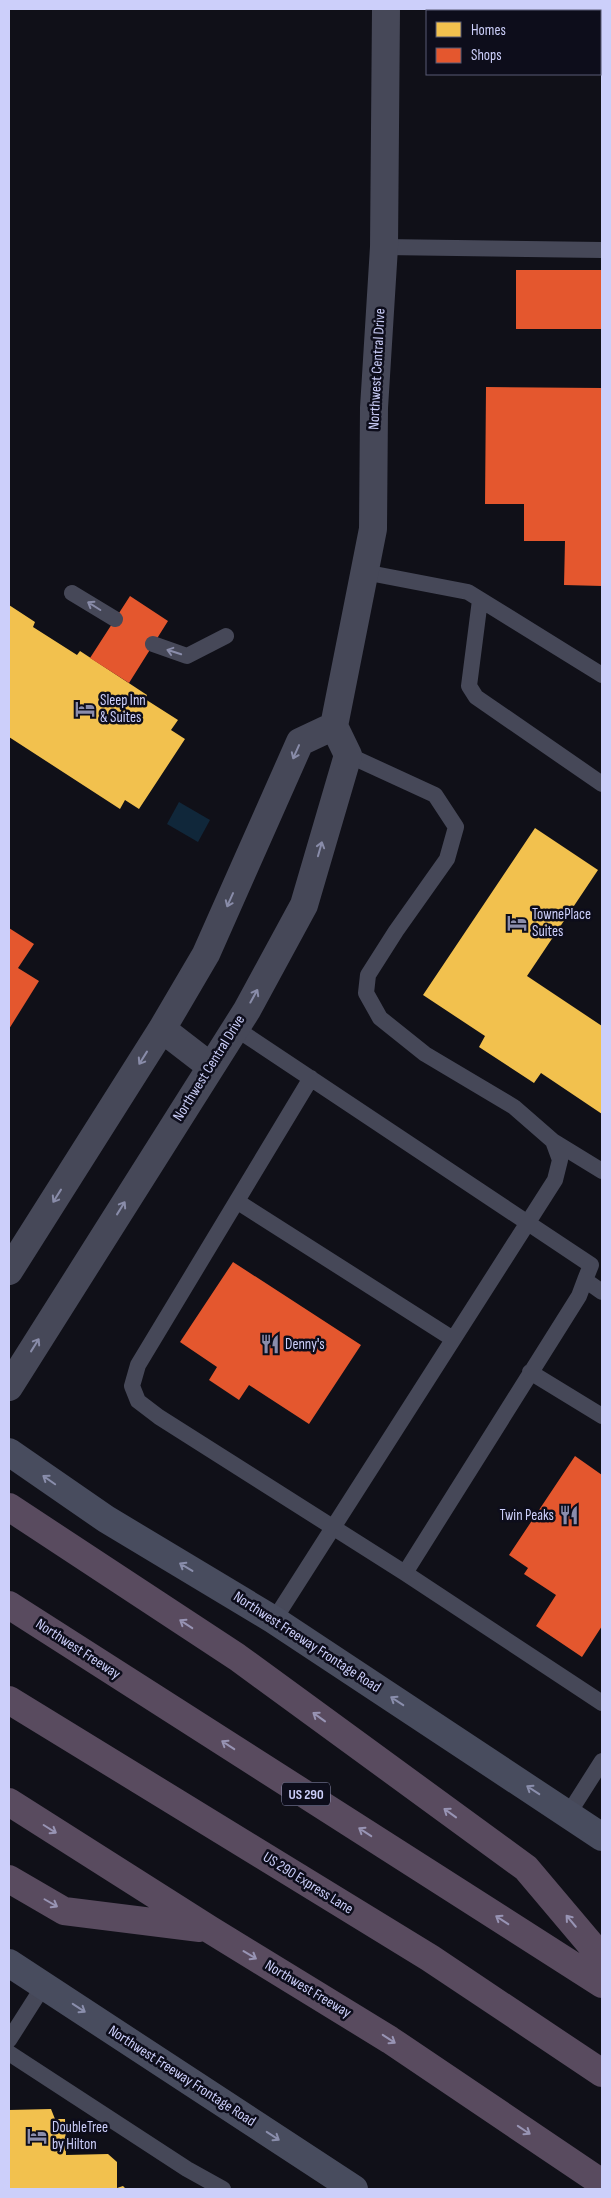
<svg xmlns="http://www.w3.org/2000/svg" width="611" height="2198" viewBox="0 0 611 2198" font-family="'Sofia Sans Condensed',sans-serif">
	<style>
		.water { fill: #10273a }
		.homes { fill: #f2c14e }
		.shops { fill: #e4572e }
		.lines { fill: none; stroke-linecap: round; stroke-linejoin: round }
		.service { stroke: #464858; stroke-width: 16 }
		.minor { stroke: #464858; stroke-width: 28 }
		.secondary { stroke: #484c5e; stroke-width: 28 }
		.motorway { stroke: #594b5f; stroke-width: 28 }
		.oneway { stroke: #898ca9 }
		.oneway2 { stroke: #8a8eac }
		.oneway3 { stroke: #9894b4 }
		.labels { text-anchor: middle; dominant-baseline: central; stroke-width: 5; stroke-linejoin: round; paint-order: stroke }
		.shield { fill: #0d0d1b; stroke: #9395b7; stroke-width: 1 }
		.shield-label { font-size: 14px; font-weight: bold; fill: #cccffa }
		.street-label { font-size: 15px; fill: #cccffa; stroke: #0d0d1b }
		.poi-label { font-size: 15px; fill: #cccffa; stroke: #0d0d1b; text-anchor: start }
	</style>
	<rect width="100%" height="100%" fill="#101018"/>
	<path class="water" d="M179,802L210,820L198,842L167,824Z"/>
	<path class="homes" d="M9,605L35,622L33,627L77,655L80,651L147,695L145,699L178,720L171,730L185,739L139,809L125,800L120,809L9,737Z
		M535,828L598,870L527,976L602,1026V1114L541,1073L534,1083L479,1047L485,1036L423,995Z
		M51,2109L55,2119H65L66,2155L108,2154L117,2162V2188L123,2186L126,2189H9V2110Z"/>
	<path class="shops" d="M516,270H602V329H516Z
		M486,387L602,388V586L564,585L565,541H524V504H485Z
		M130,596L168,621L129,683L90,658Z
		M9,928L34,944L18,968L39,981L9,1029Z
		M233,1262L361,1345L309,1424L249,1385L239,1400L209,1380L217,1367L180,1342Z
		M575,1456L602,1475V1626L582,1657L536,1626L556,1595L524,1574L528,1568L509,1555Z"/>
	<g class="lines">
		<path class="service" d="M384,247L602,250
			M364,572L468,592L602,675
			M72,593L115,619
			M480,600L469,686L476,697L602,784
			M153,644L187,656L226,636
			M348,755L435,795L456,827L447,859L396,931L368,975L366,993L380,1018L425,1054L514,1107L553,1141L602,1171
			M235,1028L591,1265L585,1280L602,1292
			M311,1078L138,1365L132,1386L138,1401L159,1417L405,1573L602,1703
			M238,1202L453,1339
			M530,1372L602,1416
			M405,1573L579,1296L585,1280
			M274,1620L555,1180L560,1160L553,1141
			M569,1813L602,1761
			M9,2040L44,1985
			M9,2053L187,2169L223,2189"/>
		<path class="minor" d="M162,1029L210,1066
			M9,1271L162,1029L206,954L300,742L334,726
			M9,1387L247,1010L304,905L348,755L334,726L373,529L374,408L384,247L386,9"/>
		<path class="secondary" d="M9,1452L106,1519L274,1620L602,1837
			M9,1963L354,2189"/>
		<path class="motorway" d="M9,1507L237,1657L526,1868L602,1958
			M9,1605L602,1984
			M9,1700L430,1958L602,2073
			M9,1802L209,1929L390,2040L602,2183
			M9,1879L64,1911L200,1928"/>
	</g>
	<defs><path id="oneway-shaft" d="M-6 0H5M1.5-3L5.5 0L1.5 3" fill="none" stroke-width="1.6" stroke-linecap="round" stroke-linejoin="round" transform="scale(1.25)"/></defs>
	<g class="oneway">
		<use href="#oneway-shaft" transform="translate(94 606) rotate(-148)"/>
		<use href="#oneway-shaft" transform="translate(174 652) rotate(-162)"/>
		<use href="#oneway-shaft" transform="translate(296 752) rotate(114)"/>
		<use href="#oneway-shaft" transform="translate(320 849) rotate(-74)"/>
		<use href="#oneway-shaft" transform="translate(230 900) rotate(114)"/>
		<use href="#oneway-shaft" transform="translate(254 996) rotate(-61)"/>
		<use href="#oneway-shaft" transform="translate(143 1058) rotate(122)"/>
		<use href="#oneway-shaft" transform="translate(57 1196) rotate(122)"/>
		<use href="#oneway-shaft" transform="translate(121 1208) rotate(-58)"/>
		<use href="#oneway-shaft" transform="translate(35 1345) rotate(-58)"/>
	</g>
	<g class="oneway2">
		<use href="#oneway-shaft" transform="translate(49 1480) rotate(-145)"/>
		<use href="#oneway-shaft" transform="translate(186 1567) rotate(-149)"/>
		<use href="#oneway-shaft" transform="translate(397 1701) rotate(-147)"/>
		<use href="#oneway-shaft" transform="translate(533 1790) rotate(-147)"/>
		<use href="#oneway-shaft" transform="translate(79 2008) rotate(33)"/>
		<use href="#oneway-shaft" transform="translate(273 2136) rotate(33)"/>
	</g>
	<g class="oneway3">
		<use href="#oneway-shaft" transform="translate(186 1624) rotate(-147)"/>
		<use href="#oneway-shaft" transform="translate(319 1717) rotate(-144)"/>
		<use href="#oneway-shaft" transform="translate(228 1745) rotate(-147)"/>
		<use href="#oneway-shaft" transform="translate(450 1813) rotate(-144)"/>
		<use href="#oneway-shaft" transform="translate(50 1829) rotate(32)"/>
		<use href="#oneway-shaft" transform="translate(365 1832) rotate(-147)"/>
		<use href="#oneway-shaft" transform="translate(51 1903) rotate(30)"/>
		<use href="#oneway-shaft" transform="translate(502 1920) rotate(-147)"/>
		<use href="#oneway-shaft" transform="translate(571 1921) rotate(-130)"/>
		<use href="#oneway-shaft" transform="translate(250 1955) rotate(31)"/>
		<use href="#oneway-shaft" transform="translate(389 2039) rotate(33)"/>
		<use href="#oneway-shaft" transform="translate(524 2130) rotate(34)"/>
	</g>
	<defs>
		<symbol id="hotel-bare" viewBox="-9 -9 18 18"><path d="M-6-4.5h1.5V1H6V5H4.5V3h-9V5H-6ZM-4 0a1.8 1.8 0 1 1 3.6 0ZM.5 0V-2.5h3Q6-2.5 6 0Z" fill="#8a8cab" stroke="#0d0d1b" stroke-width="2.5" paint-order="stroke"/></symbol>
		<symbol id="restaurant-bare" viewBox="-9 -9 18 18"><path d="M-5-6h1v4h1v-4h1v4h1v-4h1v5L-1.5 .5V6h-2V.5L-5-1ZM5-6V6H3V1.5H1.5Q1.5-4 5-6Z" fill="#8a8cab" stroke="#0d0d1b" stroke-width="2.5" paint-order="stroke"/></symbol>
	</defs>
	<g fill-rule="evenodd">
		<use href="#hotel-bare" x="71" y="695" width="28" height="28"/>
		<use href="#hotel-bare" x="503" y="909" width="28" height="28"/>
		<use href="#restaurant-bare" x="256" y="1330" width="28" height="28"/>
		<use href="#restaurant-bare" x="555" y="1501" width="28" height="28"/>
		<use href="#hotel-bare" x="23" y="2122" width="28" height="28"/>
	</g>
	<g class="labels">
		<rect class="shield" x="282" y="1782.5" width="48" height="23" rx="4"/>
		<g class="shield-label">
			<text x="306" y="1794">US 290</text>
		</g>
		<g class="street-label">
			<text transform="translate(377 369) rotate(-87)">Northwest Central Drive</text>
			<text transform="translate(209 1068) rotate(-58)">Northwest Central Drive</text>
			<text transform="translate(307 1642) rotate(33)">Northwest Freeway Frontage Road</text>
			<text transform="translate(78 1649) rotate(33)">Northwest Freeway</text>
			<text transform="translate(308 1883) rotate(32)">US 290 Express Lane</text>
			<text transform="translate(308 1989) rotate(31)">Northwest Freeway</text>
			<text transform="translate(182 2076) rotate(33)">Northwest Freeway Frontage Road</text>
		</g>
		<g class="poi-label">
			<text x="100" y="700">Sleep Inn<tspan x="100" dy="17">&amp; Suites</tspan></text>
			<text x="532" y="914">TownePlace<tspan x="532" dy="17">Suites</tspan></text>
			<text x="285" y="1344">Denny's</text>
			<text x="554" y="1515" text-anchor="end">Twin Peaks</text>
			<text x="52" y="2127">DoubleTree<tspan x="52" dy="17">by Hilton</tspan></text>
		</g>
	</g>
	<rect width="611" height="2198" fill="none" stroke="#cccffa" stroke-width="20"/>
	<rect x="426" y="10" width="175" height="65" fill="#0d0d1b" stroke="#595b74"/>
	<rect x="436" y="22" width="25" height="15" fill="#f2c14e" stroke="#595b74"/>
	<text x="471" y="35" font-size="15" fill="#cccffa">Homes</text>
	<rect x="436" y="48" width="25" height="15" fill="#e4572e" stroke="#595b74"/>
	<text x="471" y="60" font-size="15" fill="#cccffa">Shops</text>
</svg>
